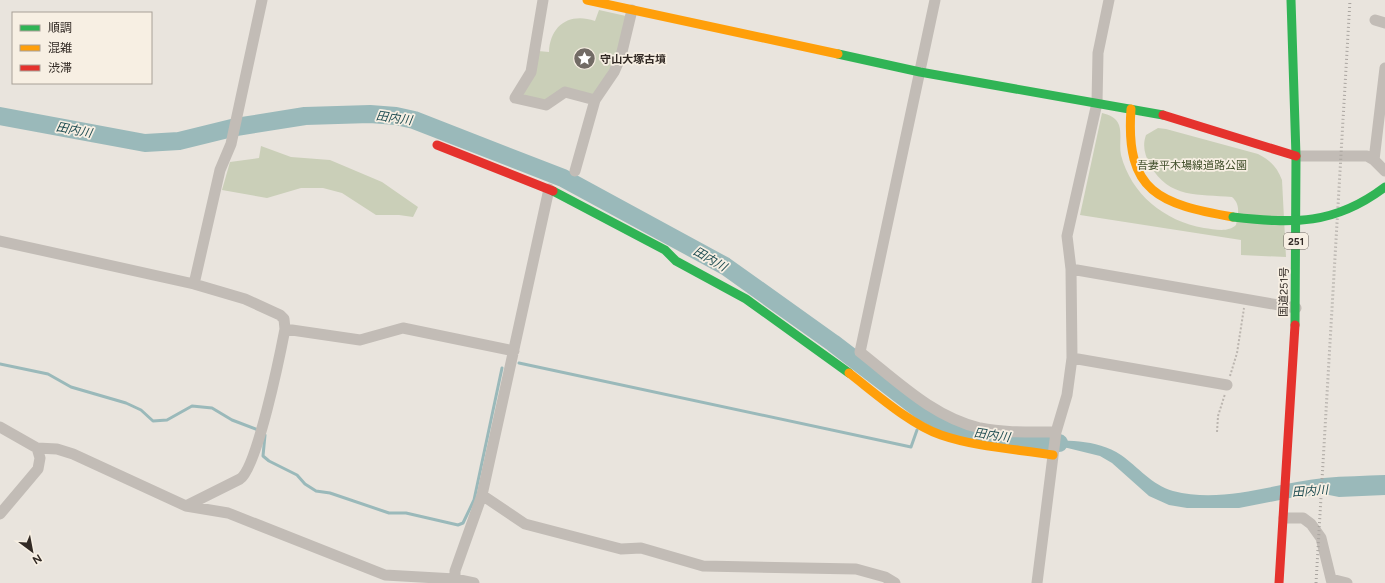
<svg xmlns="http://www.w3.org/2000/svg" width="1385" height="583" viewBox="0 0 1385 583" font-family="Figtree,'Noto Sans JP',sans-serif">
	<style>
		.green { fill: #cacfb8 }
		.water { fill: #9ab9ba }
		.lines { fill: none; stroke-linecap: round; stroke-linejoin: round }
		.stream { stroke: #9ab9ba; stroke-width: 3 }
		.river { stroke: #9ab9ba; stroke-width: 18 }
		.path { stroke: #bbb5af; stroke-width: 2; stroke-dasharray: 2 2; stroke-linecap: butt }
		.street { stroke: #c2bcb6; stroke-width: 11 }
		.fast { stroke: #30b455; stroke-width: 9 }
		.slow { stroke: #ff9f0a; stroke-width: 9 }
		.jam { stroke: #e5322d; stroke-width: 9 }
		.rail { stroke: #aaa5a0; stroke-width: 3; stroke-dasharray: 1 3; stroke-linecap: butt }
		.fast-bridge { stroke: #30b455; stroke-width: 9 }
		.labels { text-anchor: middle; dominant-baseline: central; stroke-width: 3.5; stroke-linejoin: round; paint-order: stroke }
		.shield { fill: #f7efe3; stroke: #6d655e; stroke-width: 1 }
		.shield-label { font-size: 10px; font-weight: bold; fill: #322a25 }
		.poi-label { font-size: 11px; font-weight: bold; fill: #322a25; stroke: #f7efe3; text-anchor: start }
		.park-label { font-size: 11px; fill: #414f2b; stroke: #f7efe3 }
		.street-label { font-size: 11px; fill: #322a25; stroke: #f7efe3 }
		.water-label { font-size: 12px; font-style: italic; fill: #1e4c51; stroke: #f7efe3 }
	</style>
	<rect width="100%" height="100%" fill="#e9e4dd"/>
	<path class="green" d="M599,10L626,16L618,54L594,97L564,89L545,102L522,96L538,51L549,52C550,26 569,12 595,21Z
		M1102,113C1109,115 1116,117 1119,125C1122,134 1119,145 1121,155C1131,194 1164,221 1204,228C1214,229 1228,233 1236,225C1238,214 1241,205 1232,197C1199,194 1169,199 1150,165C1145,155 1142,146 1146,135L1158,128L1166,129L1258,154C1270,160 1277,167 1282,180L1286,257L1241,255V240L1080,215Z
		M261,146L291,157L330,160L382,182L418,207L413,217L399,215H376L342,193L323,188H301L267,198L222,190L230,162L259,158Z"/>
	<path class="water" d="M1035,440C1064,441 1096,438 1121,455C1138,467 1152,485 1173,491C1224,504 1274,483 1324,478C1344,476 1365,476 1385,475V495L1339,497L1324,494L1295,497L1239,508H1187L1169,505L1149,496L1112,463L1100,456Z"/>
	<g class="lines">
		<path class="stream" d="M519,363L911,447L917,430
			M0,364L48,374L71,387L126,403L141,410L153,421L167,420L192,406L212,408L232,420L258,430
			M920,419L923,412
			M265,435L263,456L269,461L297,475L305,484L316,491L330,493L389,513H406L458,525L463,523L474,500L502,368"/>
		<path class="river" d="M0,116L145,143L179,141L236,127L305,116L370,114L396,116L414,120L563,178L725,266L833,343L923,412L940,421L979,435L1059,443"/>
		<path class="path" d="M1230,376L1237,353L1244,308
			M1217,432L1218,416L1225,394"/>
		<path class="street" d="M543,0L531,72L515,98L546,105L565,92L595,100
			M935,0L860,352C897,381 933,417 980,428C1004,433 1031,432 1056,432
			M1375,20L1385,23
			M1296,156H1367L1374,160L1385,171
			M1374,160L1385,68
			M575,171L595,100L614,72L621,56L632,10
			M0,241L194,284L220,170L231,144L262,0
			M1071,269L1296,308
			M285,329L360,340L403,328L514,351
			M1072,358L1227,385
			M0,427L37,448L57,449L73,454L186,506L228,513L385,575L455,579L474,583
			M482,495L525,524L621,549L641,548L703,566L856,569L885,577L895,583
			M186,506L240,479C257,468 280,355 285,329L284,319L280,315L245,299L194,284
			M0,514L38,469L40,458L37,448
			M1284,518H1303L1311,524L1321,538L1332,583
			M455,579V571L482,495L549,189
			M1331,579L1347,583
			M1037,583L1056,432L1067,395L1072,358L1071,269L1067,236L1097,103L1098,53L1109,0"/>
		<path class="fast" d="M1291,0L1296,156L1295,325
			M838,54L920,72L1163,115
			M553,191L665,250L676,261L746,299L849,373"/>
		<path class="slow" d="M587,0L838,54
			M1131,109C1125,193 1160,204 1233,217
			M849,373C875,393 911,425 941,435C976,447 1016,449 1053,455"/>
		<path class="jam" d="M1163,115L1296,156
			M437,145L553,191
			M1279,583L1295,325"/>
		<path class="rail" d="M1316,583L1350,0"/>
		<path class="fast-bridge" d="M1233,217C1293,224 1335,225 1385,187"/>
	</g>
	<defs>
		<symbol id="sight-disc" viewBox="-11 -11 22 22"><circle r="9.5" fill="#726b65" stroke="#f7efe3"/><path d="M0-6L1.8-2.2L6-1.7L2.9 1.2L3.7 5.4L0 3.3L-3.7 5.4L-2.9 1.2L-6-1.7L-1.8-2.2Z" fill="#fff"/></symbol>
	</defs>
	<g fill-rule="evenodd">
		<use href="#sight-disc" x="572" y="46" width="25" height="25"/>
	</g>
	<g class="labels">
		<rect class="shield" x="1284" y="233" width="24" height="16" rx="3"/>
		<g class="shield-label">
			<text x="1296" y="241">251</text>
		</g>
		<g class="poi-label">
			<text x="600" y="59">守山大塚古墳</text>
		</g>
		<g class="park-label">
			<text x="1192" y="165">吾妻平木場線道路公園</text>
		</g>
		<g class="street-label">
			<text transform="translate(1284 292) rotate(-89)">国道251号</text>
		</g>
		<g class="water-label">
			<text transform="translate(394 118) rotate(8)">田内川</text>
			<text transform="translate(74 130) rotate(11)">田内川</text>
			<text transform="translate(710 259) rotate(30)">田内川</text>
			<text transform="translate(992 435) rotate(8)">田内川</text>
			<text transform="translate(1310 491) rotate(-4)">田内川</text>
		</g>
	</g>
	<rect x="12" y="12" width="140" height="72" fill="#f7efe3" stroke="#a8a097"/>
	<rect x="20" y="25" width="20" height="6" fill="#30b455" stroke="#a8a097"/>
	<text x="48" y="32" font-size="12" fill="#322a25">順調</text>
	<rect x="20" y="45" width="20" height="6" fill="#ff9f0a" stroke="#a8a097"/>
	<text x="48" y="52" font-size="12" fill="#322a25">混雑</text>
	<rect x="20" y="65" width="20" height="6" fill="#e5322d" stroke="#a8a097"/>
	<text x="48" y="72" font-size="12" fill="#322a25">渋滞</text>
	<g transform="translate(32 551) rotate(148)" stroke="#f7efe3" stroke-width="3" paint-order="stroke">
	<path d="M0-3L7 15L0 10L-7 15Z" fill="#322a25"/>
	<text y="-6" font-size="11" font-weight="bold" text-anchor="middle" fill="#322a25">N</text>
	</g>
</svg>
